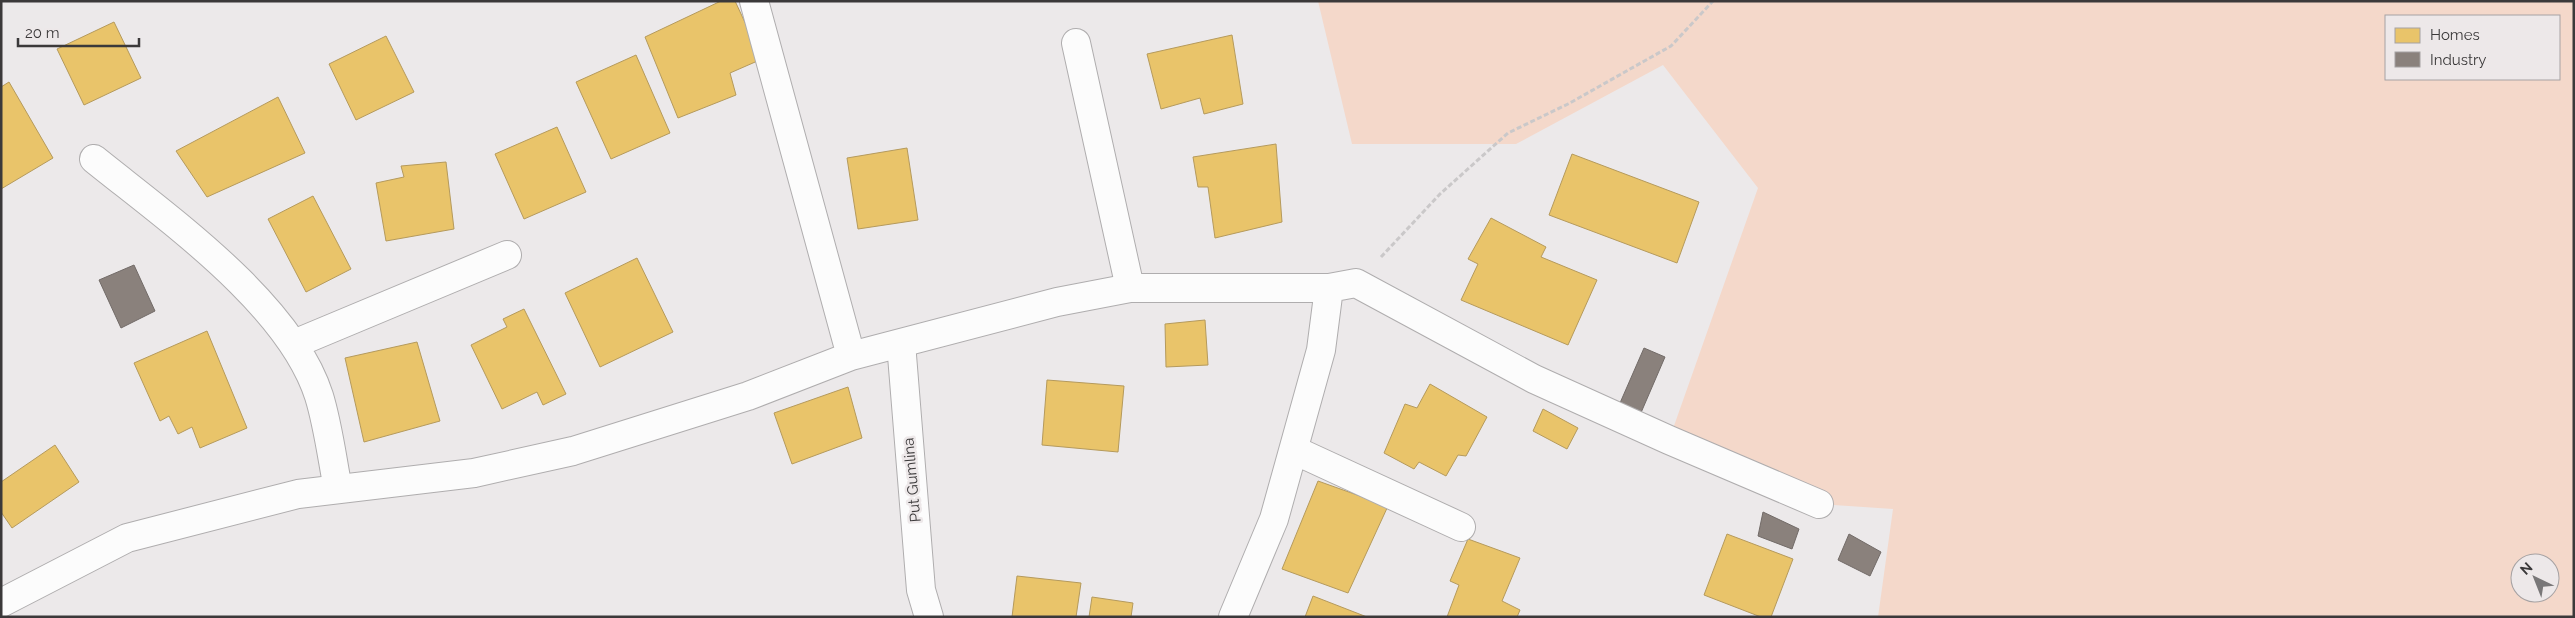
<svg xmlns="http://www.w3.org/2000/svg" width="2575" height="618" viewBox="0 0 2575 618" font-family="Raleway,sans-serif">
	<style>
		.green { fill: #f4d8ca; fill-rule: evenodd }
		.homes { fill: #e9c46a; stroke: #b59a5c }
		.industry { fill: #8a817c; stroke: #726b68 }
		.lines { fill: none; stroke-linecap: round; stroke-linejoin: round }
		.street-casing { stroke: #afadae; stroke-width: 30 }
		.path { stroke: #cac8c9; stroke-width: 3; stroke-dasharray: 5 2.5; stroke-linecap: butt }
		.street { stroke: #fcfcfc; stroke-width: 28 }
		.labels { text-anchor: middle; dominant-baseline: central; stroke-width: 5; stroke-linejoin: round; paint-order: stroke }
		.street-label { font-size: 15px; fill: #3b393a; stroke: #ede8e9 }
	</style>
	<rect width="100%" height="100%" fill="#ece9ea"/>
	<path class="green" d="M1318,1H2574V617H1878L1893,509L1819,504L1669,440L1758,188L1663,65L1516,144H1352ZM2386,16H2559V79H2386ZM2520,563H2550V593H2520Z"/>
	<path class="homes" d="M721,1H735L762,59L730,73L736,95L678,118L645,37Z
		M114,22L141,78L84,105L57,49Z
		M1232,35L1243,104L1204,114L1200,98L1161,109L1147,54Z
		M386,36L414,92L356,120L329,64Z
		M636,55L670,133L611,159L576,82Z
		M9,82L53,158L1,189V87Z
		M278,97L305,153L207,197L176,151Z
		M557,127L586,192L524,219L495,154Z
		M1276,144L1282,222L1215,238L1208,187H1198L1193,157Z
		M907,148L918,220L858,229L847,158Z
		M1572,154L1699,202L1677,263L1549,215Z
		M446,162L454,229L386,241L376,183L404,177L401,166Z
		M313,196L351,269L306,292L268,219Z
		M1491,218L1546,247L1541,257L1597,280L1568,345L1461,300L1478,264L1468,259Z
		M637,258L673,332L600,367L565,293Z
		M524,309L566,394L543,405L537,392L502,409L471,345L507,327L503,319Z
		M1205,320L1208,365L1166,367L1165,324Z
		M207,331L247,428L200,448L192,427L178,434L169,416L160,421L134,363Z
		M417,342L440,421L364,442L345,358Z
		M1047,380L1124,386L1118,452L1042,445Z
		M1430,384L1487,417L1466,456L1458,455L1446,476L1419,462L1414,469L1384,453L1405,404L1417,408Z
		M848,387L862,438L792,464L774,413Z
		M1543,409L1578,428L1567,449L1533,431Z
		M55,445L79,482L12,528L1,512V482Z
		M1318,481L1388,506L1348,593L1282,569Z
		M1727,534L1793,559L1771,617H1761L1704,595Z
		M1468,539L1520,558L1502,601L1520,610L1517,617H1447L1459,585L1450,581Z
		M1017,576L1081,583L1076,617H1012Z
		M1313,596L1367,617H1305Z
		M1092,597L1133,603L1131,617H1089Z"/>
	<path class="industry" d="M134,265L155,311L121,328L99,280Z
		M1644,348L1665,357L1640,415L1620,403Z
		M1763,512L1799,529L1792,549L1758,536Z
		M1849,534L1881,552L1870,576L1838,560Z"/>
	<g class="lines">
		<defs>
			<path id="street" d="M754,1L851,356
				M1076,43L1130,288
				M94,159C167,218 290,304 319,396C328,425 332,458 338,489
				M901,343L921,590L929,617
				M294,344L507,255
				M1294,450L1461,527
				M1,603L127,538L298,494L474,473L573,451L748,396L851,356L1057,302L1130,288H1329L1356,283L1534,379L1669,440L1819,504
				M1233,617L1274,519L1321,350L1329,288"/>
		</defs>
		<use href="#street" class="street-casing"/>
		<path class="path" d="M1381,257L1440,194L1508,133L1568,104L1671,46L1713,1"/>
		<use href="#street" class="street"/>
	</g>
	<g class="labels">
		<g class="street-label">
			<text transform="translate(912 480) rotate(-95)">Put Gumlina</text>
		</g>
	</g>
	<rect width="2575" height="618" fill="none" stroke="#3b393a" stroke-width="5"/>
	<rect x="2385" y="15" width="175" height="65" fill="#ede8e9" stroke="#a6a2a3"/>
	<rect x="2395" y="28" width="25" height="15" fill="#e9c46a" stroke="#a6a2a3"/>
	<text x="2430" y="40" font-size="15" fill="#3b393a">Homes</text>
	<rect x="2395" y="52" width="25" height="15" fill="#8a817c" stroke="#a6a2a3"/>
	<text x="2430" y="65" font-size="15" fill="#3b393a">Industry</text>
	<g transform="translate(2535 578) rotate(317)"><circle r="24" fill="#ede8e9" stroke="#a6a2a3"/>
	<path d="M0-4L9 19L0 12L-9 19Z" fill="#797778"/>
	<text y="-8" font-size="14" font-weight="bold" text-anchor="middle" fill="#3b393a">N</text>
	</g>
	<path d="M18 38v8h121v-8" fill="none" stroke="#3b393a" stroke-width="2.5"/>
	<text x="25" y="38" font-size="15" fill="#3b393a" stroke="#ede8e9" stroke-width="4" paint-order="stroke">20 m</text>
</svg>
